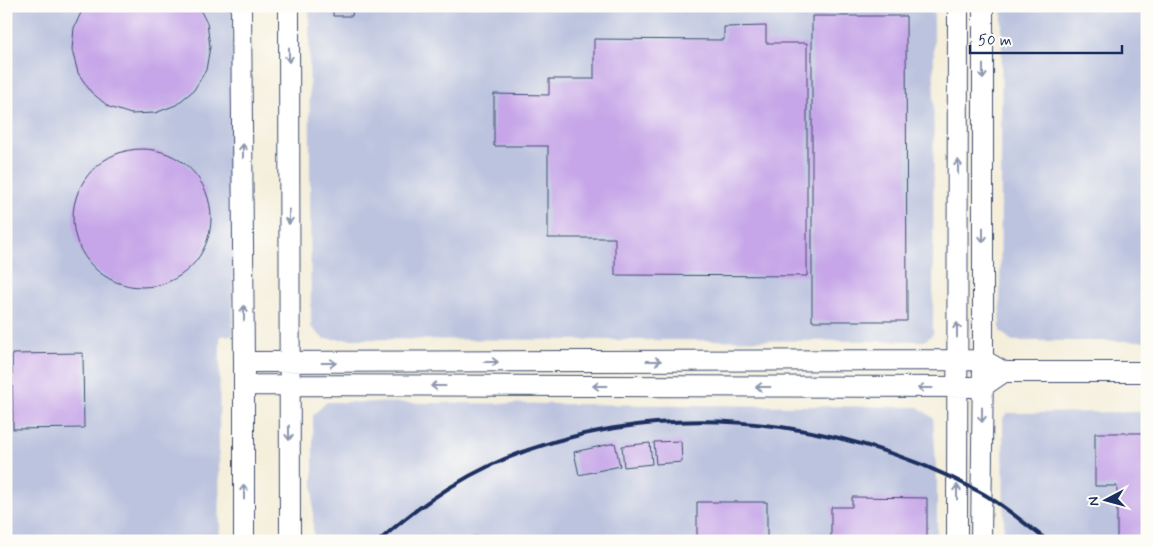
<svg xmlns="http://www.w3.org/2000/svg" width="1153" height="547" viewBox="0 0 1153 547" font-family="Mynerve,sans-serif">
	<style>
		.industrial { fill: #bbc3de }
		.building { fill: #c6a6e8 }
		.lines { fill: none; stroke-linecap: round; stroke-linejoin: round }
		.tertiary-casing { stroke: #3c4c71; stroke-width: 22 }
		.tertiary { stroke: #fff; stroke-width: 20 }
		.rail { stroke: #1b2f5e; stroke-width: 4 }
		.oneway { stroke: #8d97ae }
	</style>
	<rect width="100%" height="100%" fill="#fdfcf7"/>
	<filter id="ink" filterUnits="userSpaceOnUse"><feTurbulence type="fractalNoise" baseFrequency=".02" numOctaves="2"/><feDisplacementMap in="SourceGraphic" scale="10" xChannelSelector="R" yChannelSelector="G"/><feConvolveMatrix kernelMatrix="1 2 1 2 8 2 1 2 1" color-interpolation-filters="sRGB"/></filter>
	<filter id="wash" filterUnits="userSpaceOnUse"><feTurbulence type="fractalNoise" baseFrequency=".0096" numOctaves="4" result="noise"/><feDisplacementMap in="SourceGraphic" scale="20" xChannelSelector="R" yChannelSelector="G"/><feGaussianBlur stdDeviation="1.12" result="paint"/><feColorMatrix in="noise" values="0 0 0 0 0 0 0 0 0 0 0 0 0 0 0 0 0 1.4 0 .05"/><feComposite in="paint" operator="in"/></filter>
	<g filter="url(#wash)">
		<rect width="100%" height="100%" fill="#f4eeda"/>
		<path class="industrial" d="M6,6H233V335L220,336L219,444L220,541H6Z
			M309,6H934L933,334L924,341L324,339L311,327Z
			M1002,6H1147V341H1012L1000,331Z
			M327,402L918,407L933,418L937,481V541H313V415Z
			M1147,412V541H1004L1003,418L1007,413Z"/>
		<g id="blocks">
			<path class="building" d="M84,6H198L207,23L210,47L206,70L194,90L176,105L155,113L131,114L109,107L91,92L78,73L72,50L74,28Z
				M333,6H353L352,16H333Z
				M812,16H906L907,321H812Z
				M766,26V43H807V276L615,275V238H548V146H494V94L549,95V79H594V39L724,40V27Z
				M73 218a69 69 0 1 1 138 0a69 69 0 1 1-138 0Z
				M83,353L84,428L13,429L12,354Z
				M6,354H9V541H6Z
				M1095,433H1147V541H1117V486H1095Z
				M681,441L682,462L656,464L654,442Z
				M615,443L620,466L579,475L574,452Z
				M650,443L652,464L624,467L622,446Z
				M852,497L927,498V541H831V507H852Z
				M697,502H767V541H697Z
				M472,537H568V541H472Z
				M590,538H676V541H590Z
				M1020,538V541H1007V539Z"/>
		</g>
	</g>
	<g filter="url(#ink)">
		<use href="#blocks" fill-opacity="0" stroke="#3c4c71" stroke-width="1"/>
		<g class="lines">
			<defs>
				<path id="tertiary" d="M241,6L244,362
					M289,6L290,541
					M244,385L982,387L1004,372
					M244,541V362L983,360L1004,372H1147
					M957,541L958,6
					M981,541L983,360V6"/>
			</defs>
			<use href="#tertiary" class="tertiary-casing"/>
			<use href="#tertiary" class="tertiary"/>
			<path class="rail" d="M379,541C412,511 451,484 491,465C645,395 834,413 980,492C1004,505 1026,525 1048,541"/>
		</g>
		<defs><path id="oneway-shaft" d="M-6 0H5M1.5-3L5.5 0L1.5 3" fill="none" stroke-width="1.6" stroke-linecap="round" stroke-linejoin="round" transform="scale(1.25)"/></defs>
		<g class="oneway">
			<use href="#oneway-shaft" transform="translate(289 55) rotate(90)"/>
			<use href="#oneway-shaft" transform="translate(983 72) rotate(90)"/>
			<use href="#oneway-shaft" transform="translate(243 151) rotate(-90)"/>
			<use href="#oneway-shaft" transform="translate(958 167) rotate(-90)"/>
			<use href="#oneway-shaft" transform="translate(289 217) rotate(90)"/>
			<use href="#oneway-shaft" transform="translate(983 235) rotate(90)"/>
			<use href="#oneway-shaft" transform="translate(244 313) rotate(-90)"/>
			<use href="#oneway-shaft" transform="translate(957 330) rotate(-90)"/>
			<use href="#oneway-shaft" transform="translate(654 361)"/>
			<use href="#oneway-shaft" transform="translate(491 362)"/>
			<use href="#oneway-shaft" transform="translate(329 363)"/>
			<use href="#oneway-shaft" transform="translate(438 386) rotate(-180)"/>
			<use href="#oneway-shaft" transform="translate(600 386) rotate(-180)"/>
			<use href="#oneway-shaft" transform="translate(763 387) rotate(-180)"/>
			<use href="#oneway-shaft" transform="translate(925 388) rotate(-180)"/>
			<use href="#oneway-shaft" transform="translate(982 415) rotate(90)"/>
			<use href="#oneway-shaft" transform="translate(289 433) rotate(89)"/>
			<use href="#oneway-shaft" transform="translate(244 492) rotate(-90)"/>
			<use href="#oneway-shaft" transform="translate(957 492) rotate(-90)"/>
		</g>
	</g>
	<rect width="1153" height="547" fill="none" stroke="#fdfcf7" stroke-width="25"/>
	<g transform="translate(1106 500) rotate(264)" stroke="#fdfcf7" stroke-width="4" paint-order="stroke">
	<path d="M0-4L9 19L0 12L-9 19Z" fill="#1b2f5e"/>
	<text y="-8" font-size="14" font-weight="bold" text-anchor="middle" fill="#1b2f5e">N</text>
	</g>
	<path d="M970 45v8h152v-8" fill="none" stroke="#1b2f5e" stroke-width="2.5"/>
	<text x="978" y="45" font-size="15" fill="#1b2f5e" stroke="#fdfcf7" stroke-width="4" paint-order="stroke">50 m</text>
</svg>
